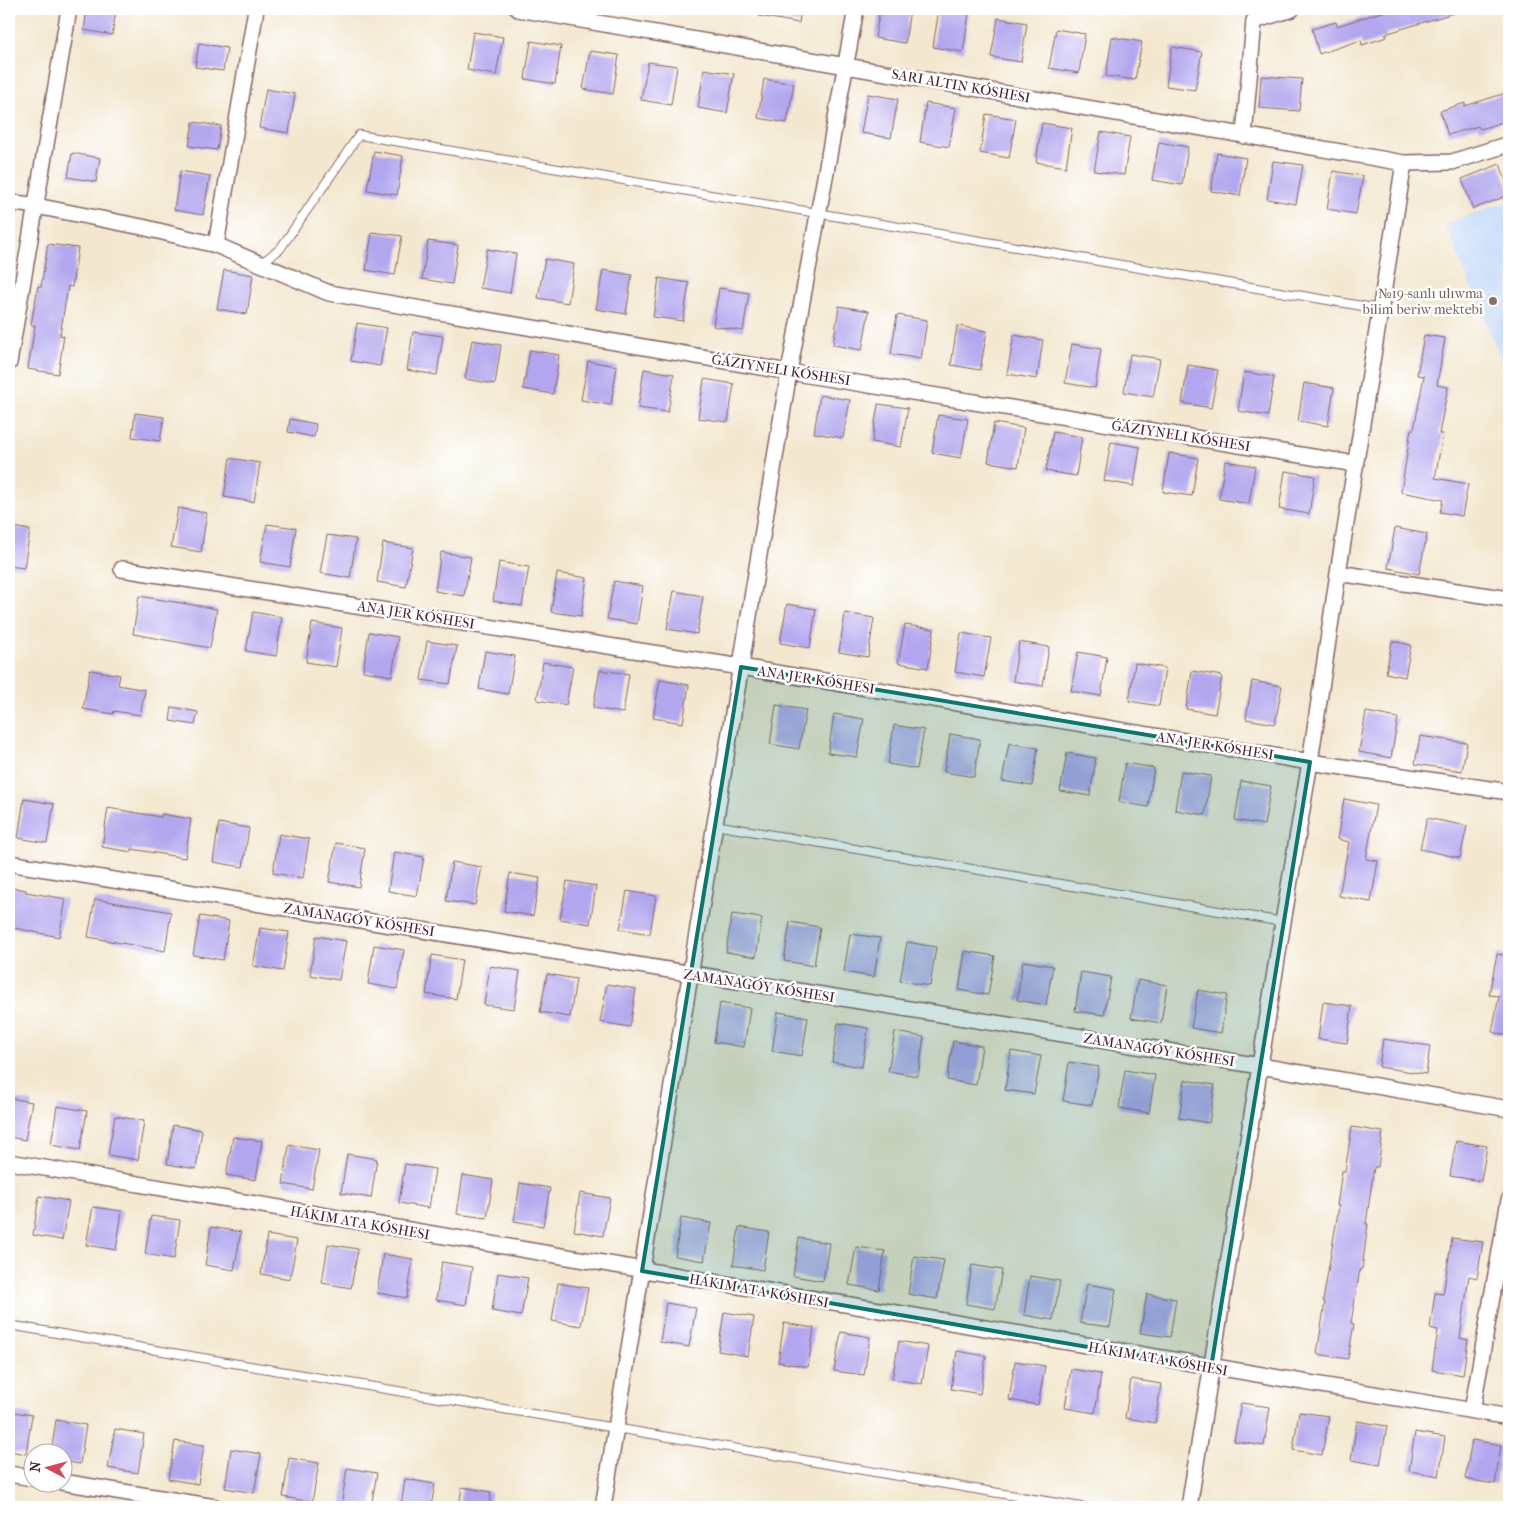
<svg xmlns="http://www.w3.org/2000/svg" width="1518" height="1516" viewBox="0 0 1518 1516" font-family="'IM FELL French Canon',serif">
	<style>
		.built { fill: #c8dcf9 }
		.building { fill: #b2a7ee }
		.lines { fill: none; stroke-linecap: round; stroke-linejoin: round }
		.service-casing { stroke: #856564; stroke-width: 10 }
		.minor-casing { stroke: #856564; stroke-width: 18 }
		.service { stroke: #fff; stroke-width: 8 }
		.minor { stroke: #fff; stroke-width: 15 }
		.marked { fill: #0f766e; fill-opacity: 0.2; stroke: #0f766e; stroke-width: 4; stroke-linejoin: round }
		.education-dot { fill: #8d6e63; stroke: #fff; stroke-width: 2 }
		.labels { text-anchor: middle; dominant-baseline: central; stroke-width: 5; stroke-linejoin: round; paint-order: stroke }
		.street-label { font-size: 14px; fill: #4a1f2b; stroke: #fff }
		.education-label { font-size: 14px; fill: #785e54; stroke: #fff; text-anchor: end }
	</style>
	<rect width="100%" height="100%" fill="#fff"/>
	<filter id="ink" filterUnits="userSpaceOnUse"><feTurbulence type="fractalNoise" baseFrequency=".02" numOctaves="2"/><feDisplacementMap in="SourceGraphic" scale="10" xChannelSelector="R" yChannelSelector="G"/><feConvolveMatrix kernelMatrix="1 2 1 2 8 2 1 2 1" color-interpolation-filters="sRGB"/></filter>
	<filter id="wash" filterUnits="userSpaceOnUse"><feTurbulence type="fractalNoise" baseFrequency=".0096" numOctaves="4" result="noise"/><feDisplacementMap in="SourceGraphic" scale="20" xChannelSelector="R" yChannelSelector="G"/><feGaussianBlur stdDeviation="1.12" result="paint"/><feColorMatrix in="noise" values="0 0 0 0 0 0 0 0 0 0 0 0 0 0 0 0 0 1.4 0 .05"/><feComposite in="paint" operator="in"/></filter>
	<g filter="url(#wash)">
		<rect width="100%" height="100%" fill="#f3e7cf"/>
		<path class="built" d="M1509,201V378L1445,224Z"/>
		<g id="blocks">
			<path class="building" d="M87,9L116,11L112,35L84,30Z
				M760,9H801L799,23L759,16Z
				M880,9H910L905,43L875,38Z
				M939,9L969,13L963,52L933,47Z
				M1391,9H1456L1457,12L1385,34L1387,37L1362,45L1361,40L1319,54L1312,29L1336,22L1337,26Z
				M998,18L1027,23L1021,62L991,57Z
				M1056,29L1085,34L1079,73L1049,68Z
				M473,32L503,37L496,75L467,70Z
				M1112,37L1142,42L1135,80L1106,76Z
				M531,41L561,46L555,84L525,79Z
				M199,43L227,48L223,71L195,67Z
				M1172,47L1202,52L1195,90L1166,86Z
				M590,51L619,55L613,94L583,89Z
				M648,62L677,66L671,105L641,100Z
				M704,69L734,74L727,113L698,108Z
				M1261,76L1302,79L1299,111L1259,108Z
				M764,79L794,84L787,123L758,118Z
				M266,89L295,94L289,133L259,128Z
				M1509,92V120L1480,129L1478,126L1448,135L1440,111L1465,103V106Z
				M868,94L898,99L891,138L861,133Z
				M926,103L956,108L949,147L920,142Z
				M986,114L1016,119L1009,158L980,153Z
				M193,122L221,126L217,150L189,146Z
				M1042,123L1072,128L1066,167L1036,162Z
				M1101,132L1130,137L1124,175L1094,171Z
				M1159,142L1188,147L1182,185L1152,180Z
				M374,151L403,156L397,195L367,190Z
				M72,153L100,158L96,182L68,177Z
				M1217,153L1246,158L1240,196L1211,191Z
				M1273,161L1303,165L1296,204L1267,199Z
				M1500,164L1509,189V195L1473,209L1462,179Z
				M180,171L210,176L203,215L174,210Z
				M1333,171L1363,176L1356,214L1327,209Z
				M372,232L402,236L395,275L366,270Z
				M428,241L458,245L452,284L422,279Z
				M48,244L78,248L72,287L68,286L60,335L64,336L58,374L28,369L35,325H31L38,286L41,287Z
				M487,249L516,254L510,293L480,288Z
				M545,259L574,264L568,303L538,298Z
				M224,270L253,275L247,314L217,309Z
				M603,270L632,275L626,314L596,309Z
				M659,278L689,283L683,321L653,317Z
				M719,288L749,293L743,331L713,326Z
				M839,306L869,311L862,350L833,345Z
				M897,315L927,320L921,359L891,354Z
				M357,323L387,328L380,366L351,361Z
				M957,326L987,331L980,370L951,365Z
				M413,332L443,336L437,375L407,370Z
				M1014,335L1043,340L1037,379L1007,374Z
				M1424,335L1445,338L1437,385L1448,387L1439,434H1443L1435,478L1468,484L1462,516L1440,512L1443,500L1401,492L1411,429H1414L1424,376L1417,375Z
				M472,340L501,345L495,384L465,379Z
				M1072,344L1101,349L1095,388L1065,383Z
				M530,350L559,355L553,394L523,389Z
				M1130,354L1160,359L1153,397L1124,392Z
				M588,361L617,366L611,405L581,400Z
				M1188,365L1218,370L1211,408L1182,403Z
				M644,369L674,374L668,412L638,408Z
				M1244,372L1274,377L1268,416L1238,411Z
				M704,379L734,384L728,422L698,418Z
				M1304,383L1334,388L1328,426L1298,421Z
				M820,395L850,400L843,438L814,433Z
				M878,404L908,408L901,447L872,442Z
				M135,413L164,417L160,441L132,437Z
				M938,415L968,419L961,458L932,453Z
				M290,419L316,424L314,437L288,432Z
				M994,423L1024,428L1018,467L988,462Z
				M1053,432L1082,437L1076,476L1046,471Z
				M1111,442L1140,447L1134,486L1104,481Z
				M1169,453L1198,458L1192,496L1163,492Z
				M230,458L260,463L254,502L224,497Z
				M1225,461L1255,466L1249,504L1219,499Z
				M1285,471L1315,476L1309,514L1279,509Z
				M178,508L207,513L201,552L171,547Z
				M267,524L296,528L290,567L260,562Z
				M9,526L30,530L24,568L9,566Z
				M1395,528L1427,534L1419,574L1388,568Z
				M327,535L356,539L350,578L320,573Z
				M383,543L413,548L406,587L377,582Z
				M441,552L471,557L464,596L435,591Z
				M499,562L529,567L522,606L493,601Z
				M557,573L587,578L581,616L551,612Z
				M614,581L643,586L637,624L607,619Z
				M674,591L703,596L697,634L667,629Z
				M139,596L217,609L210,648L133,634Z
				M787,604L816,609L810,648L780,643Z
				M253,612L282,617L276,656L246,651Z
				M845,613L874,618L868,657L839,652Z
				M312,623L342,628L336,667L306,662Z
				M905,625L934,629L928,668L898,663Z
				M369,632L398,637L392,676L363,671Z
				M961,633L991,638L984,677L955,672Z
				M427,641L457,646L450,684L421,680Z
				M1392,641L1411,645L1405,677L1386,673Z
				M1019,642L1049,647L1043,686L1013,681Z
				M485,651L515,656L508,694L479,689Z
				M1078,652L1107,657L1101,696L1071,691Z
				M543,662L573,667L566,705L537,700Z
				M1135,663L1165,668L1159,706L1129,701Z
				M90,670L120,675L118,685L145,690L140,715L114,711L113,714L83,709Z
				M600,670L629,674L623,713L593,708Z
				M1192,671L1222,676L1215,714L1186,709Z
				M660,680L689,685L683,723L653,718Z
				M1252,681L1282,686L1275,724L1246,719Z
				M776,705L806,710L799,749L770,744Z
				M172,707L198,712L195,725L170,721Z
				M1366,712L1398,718L1391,758L1359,752Z
				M834,714L864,719L857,757L828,753Z
				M894,725L924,730L917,769L888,764Z
				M950,734L980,739L974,777L944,772Z
				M1420,736L1467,743L1462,771L1415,764Z
				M1009,743L1038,748L1032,786L1002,781Z
				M1067,753L1096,758L1090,796L1060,791Z
				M1125,763L1154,768L1148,807L1119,802Z
				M1181,771L1211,776L1205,815L1175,810Z
				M1241,781L1271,786L1264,825L1235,820Z
				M24,799L54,804L47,843L18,838Z
				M1344,799L1376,805L1366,859L1378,861L1371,902L1339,896L1349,842L1337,839Z
				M108,808L161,817V814L191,819L185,858L132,849V852L102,847Z
				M1427,818L1467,826L1460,858L1420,849Z
				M219,823L249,828L243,867L213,862Z
				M279,834L309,839L303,878L273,873Z
				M336,843L365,848L359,887L329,882Z
				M394,852L424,857L417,896L388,891Z
				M452,862L482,867L475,905L446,901Z
				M510,873L540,878L533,916L504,911Z
				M567,881L596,886L590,924L560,919Z
				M9,887L26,890V892L66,899L59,937L9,927Z
				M627,891L656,896L650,934L620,929Z
				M95,899L171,912L165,951L88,937Z
				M732,914L762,918L756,957L726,952Z
				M200,916L229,921L223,960L193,955Z
				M790,922L820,927L814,966L784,961Z
				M260,928L289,932L283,971L253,966Z
				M850,934L880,938L874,977L844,972Z
				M316,936L346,941L339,980L310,975Z
				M907,942L936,947L930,986L900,981Z
				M374,945L404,950L397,989L368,984Z
				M965,951L995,956L988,995L959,990Z
				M1497,954L1509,956V1036L1492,1032L1499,996L1489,995Z
				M432,955L462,960L456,999L426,994Z
				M1023,961L1053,966L1046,1005L1017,1000Z
				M490,966L520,971L514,1009L484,1005Z
				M1081,972L1111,977L1104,1015L1075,1011Z
				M547,974L576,979L570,1017L540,1012Z
				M1138,980L1167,985L1161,1023L1131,1018Z
				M607,984L636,989L630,1027L600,1022Z
				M1198,990L1227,995L1221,1033L1191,1028Z
				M1323,1002L1352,1006L1347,1043L1318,1039Z
				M720,1003L750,1008L744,1047L714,1042Z
				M778,1012L808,1017L802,1056L772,1051Z
				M838,1023L868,1028L862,1067L832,1062Z
				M895,1032L924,1037L918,1076L888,1071Z
				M1383,1039L1430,1046L1426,1074L1379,1067Z
				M953,1041L982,1046L976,1085L947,1080Z
				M1011,1051L1041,1056L1034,1094L1005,1090Z
				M1069,1062L1099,1067L1092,1105L1063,1101Z
				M1125,1070L1155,1075L1149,1113L1119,1108Z
				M1185,1080L1215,1085L1209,1123L1179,1118Z
				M9,1098L32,1102L25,1140L9,1137Z
				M57,1106L87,1111L80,1150L51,1145Z
				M115,1116L144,1121L138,1160L108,1155Z
				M173,1125L202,1130L196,1169L167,1164Z
				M1352,1127L1383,1132L1378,1167H1374L1366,1224H1368L1362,1269H1360L1351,1323L1354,1324L1348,1359L1317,1354L1325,1302L1323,1301L1339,1206H1337L1342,1171H1345Z
				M233,1137L262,1141L256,1180L226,1175Z
				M1456,1141L1487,1146L1481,1181L1450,1176Z
				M289,1145L319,1150L312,1189L283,1184Z
				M347,1154L377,1159L371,1198L341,1193Z
				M405,1164L435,1169L429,1208L399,1203Z
				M463,1175L493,1180L487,1218L457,1214Z
				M520,1183L550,1188L543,1226L514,1221Z
				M580,1193L610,1198L603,1236L574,1231Z
				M39,1196L69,1201L62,1240L33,1235Z
				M93,1207L122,1211L116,1250L86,1245Z
				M151,1216L180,1220L174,1259L145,1254Z
				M681,1218L711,1223L704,1261L675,1256Z
				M211,1227L241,1232L234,1270L205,1265Z
				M739,1227L769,1232L763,1270L733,1265Z
				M267,1235L297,1240L290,1279L261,1274Z
				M799,1238L829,1243L823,1281L793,1276Z
				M1452,1238L1483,1242L1477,1278L1469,1276L1460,1338L1468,1340L1463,1375L1432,1370L1438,1330L1430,1328L1435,1293L1443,1294Z
				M328,1244L358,1249L351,1288L322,1283Z
				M856,1247L885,1251L879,1290L849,1285Z
				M383,1254L413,1259L407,1298L377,1293Z
				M914,1256L944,1260L937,1299L908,1294Z
				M442,1262L472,1267L466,1305L436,1300Z
				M972,1265L1002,1270L995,1309L966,1304Z
				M498,1273L528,1278L521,1316L492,1311Z
				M1030,1276L1060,1281L1053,1320L1024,1315Z
				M558,1283L588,1288L581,1326L552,1321Z
				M1087,1284L1116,1289L1110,1327L1080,1323Z
				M1147,1294L1176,1299L1170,1337L1140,1333Z
				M666,1303L696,1308L689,1347L660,1342Z
				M724,1312L754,1317L748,1356L718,1351Z
				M784,1323L814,1328L808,1367L778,1362Z
				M841,1332L870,1337L864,1375L834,1371Z
				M899,1341L928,1346L922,1384L892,1379Z
				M957,1351L986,1356L980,1394L951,1389Z
				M1015,1361L1045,1366L1038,1405L1009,1400Z
				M1071,1369L1101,1374L1095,1413L1065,1408Z
				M1131,1379L1161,1384L1155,1423L1125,1418Z
				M1241,1403L1270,1407L1264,1446L1234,1441Z
				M9,1411L32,1415L26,1454L9,1451Z
				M1299,1412L1329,1416L1322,1455L1293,1450Z
				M56,1420L86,1425L80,1464L62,1461V1454H51Z
				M1357,1421L1387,1426L1380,1465L1351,1460Z
				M115,1429L144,1434L138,1473L108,1468Z
				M1415,1432L1445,1437L1439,1476L1409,1471Z
				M1472,1440L1501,1445L1495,1484L1465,1479Z
				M175,1441L204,1445L198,1484L168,1479Z
				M231,1449L261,1454L254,1493L225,1488Z
				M289,1458L319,1463L312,1502L283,1497Z
				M347,1468L377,1473L371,1507H341Z
				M405,1479L435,1484L431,1507H401Z
				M462,1487L491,1492L489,1507H459Z"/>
		</g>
	</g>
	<g filter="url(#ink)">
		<use href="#blocks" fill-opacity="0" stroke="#856564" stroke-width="1"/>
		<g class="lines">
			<defs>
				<path id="service" d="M260,264L280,249L359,135L1380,309
					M715,825L1283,922
					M9,1325L1081,1507"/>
				<path id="minor" d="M518,9L1404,163L1452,162L1509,144
					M1244,136L1254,21L1292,9
					M9,202L36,206L142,227L216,245L329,293L789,372L1356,464
					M216,245L256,9
					M9,363L69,9
					M122,569L741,667L1310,762L1509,792
					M1338,573L1509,599
					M9,863L1260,1066L1509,1109
					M9,1162L1509,1417
					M1472,1411L1509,1200
					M9,1474L32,1478
					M62,1482L215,1507
					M603,1507L789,372L856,9
					M1189,1507L1283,922L1310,762L1338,573L1404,163"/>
			</defs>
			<use href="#service" class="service-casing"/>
			<use href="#minor" class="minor-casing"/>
			<use href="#service" class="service"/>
			<use href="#minor" class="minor"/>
		</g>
	</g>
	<path class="marked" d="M741,667L1310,762L1211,1368L642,1271Z"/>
	<circle class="education-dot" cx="1493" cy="301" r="5"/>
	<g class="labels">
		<g class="street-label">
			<text transform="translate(961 86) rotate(10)">SARI ALTIN KÓSHESI</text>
			<text transform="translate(781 370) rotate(9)">ǴÁZIYNELI KÓSHESI</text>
			<text transform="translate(1181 436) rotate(9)">ǴÁZIYNELI KÓSHESI</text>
			<text transform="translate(416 615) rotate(9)">ANA JER KÓSHESI</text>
			<text transform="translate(816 680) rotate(9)">ANA JER KÓSHESI</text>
			<text transform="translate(1215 746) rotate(9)">ANA JER KÓSHESI</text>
			<text transform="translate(359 920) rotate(9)">ZAMANAGÓY KÓSHESI</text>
			<text transform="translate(759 986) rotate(9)">ZAMANAGÓY KÓSHESI</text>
			<text transform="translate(1159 1050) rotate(9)">ZAMANAGÓY KÓSHESI</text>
			<text transform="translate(360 1223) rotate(10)">HÁKIM ATA KÓSHESI</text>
			<text transform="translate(759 1291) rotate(10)">HÁKIM ATA KÓSHESI</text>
			<text transform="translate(1158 1359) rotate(10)">HÁKIM ATA KÓSHESI</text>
		</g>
		<g class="education-label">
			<text x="1483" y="293">№19-sanlı ulıwma<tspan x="1483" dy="16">bilim beriw mektebi</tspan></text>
		</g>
	</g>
	<rect width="1518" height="1516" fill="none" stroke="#fff" stroke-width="30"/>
	<g transform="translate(48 1468) rotate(276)"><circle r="24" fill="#ffffff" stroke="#b7a5aa"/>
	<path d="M0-4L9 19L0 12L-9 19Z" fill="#d1495b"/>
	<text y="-8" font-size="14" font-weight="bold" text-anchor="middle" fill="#4a1f2b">N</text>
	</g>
</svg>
